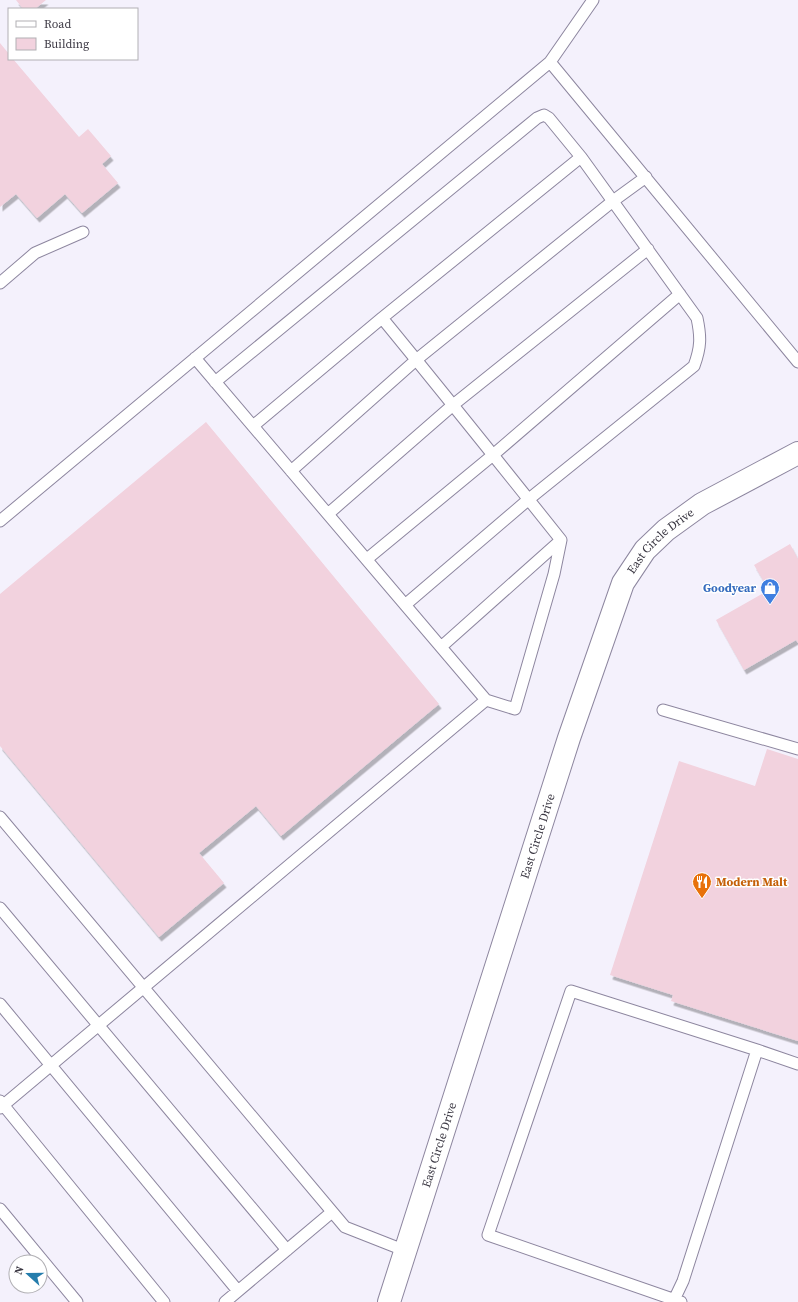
<svg xmlns="http://www.w3.org/2000/svg" width="798" height="1302" viewBox="0 0 798 1302" font-family="'Source Serif 4',serif">
	<style>
		.building { fill: #f2d2de; filter: url(#shadow) }
		.lines { fill: none; stroke-linecap: round; stroke-linejoin: round }
		.service-casing { stroke: #8d869f; stroke-width: 13 }
		.tertiary-casing { stroke: #8d869f; stroke-width: 24 }
		.service { stroke: #fff; stroke-width: 11 }
		.tertiary { stroke: #fff; stroke-width: 22 }
		.labels { text-anchor: middle; dominant-baseline: central; stroke-width: 3; stroke-linejoin: round; paint-order: stroke }
		.street-label { font-size: 12px; fill: #3c3944; stroke: #fff }
		.shop-label { font-size: 12px; font-weight: bold; fill: #366cbe; stroke: #fff; text-anchor: end }
		.food-label { font-size: 12px; font-weight: bold; fill: #c56008; stroke: #fff; text-anchor: start }
	</style>
	<defs>
		<filter id="shadow"><feDropShadow dx="2.5" dy="4.5" stdDeviation="0" flood-color="#0004"/></filter>
	</defs>
	<rect width="100%" height="100%" fill="#f4f1fc"/>
	<path class="building" d="M16,0H46L35,9H23Z
		M0,43L9,54V59H13L79,137L88,129L111,156L102,164L118,183L82,213L65,194L37,218L16,194L0,207Z
		M206,422L439,704L281,836L256,806L199,853L224,883L159,937L0,746V594Z
		M790,544L798,559V643L796,640L744,670L716,620L769,590L754,565Z
		M767,749L798,759V1041L671,1001L673,995L610,975L679,761L755,786Z"/>
	<g class="lines">
		<defs>
			<path id="service" d="M550,62L798,362
				M0,283L35,253L83,232
				M215,382L537,118L544,115L549,118L581,157
				M253,426L382,318
				M291,471L416,360L613,201L646,177
				M328,514L453,405L648,249
				M0,521L550,62L593,0
				M367,559L493,455L680,294
				M405,605L529,499L694,366C701,347 701,337 697,318L581,157L382,318C442,391 502,466 561,540L554,574L515,709L486,700
				M441,647L561,540
				M663,710L798,749
				M0,817L345,1227L406,1251
				M0,908L287,1250
				M0,1004L238,1291
				M0,1101L164,1302
				M0,1108L486,700L195,358
				M0,1209L77,1302
				M225,1302L332,1212
				M673,1302L683,1281L757,1050L798,1064
				M681,1302L488,1235L571,991L757,1050"/>
			<g id="tertiary">
				<path id="s1" d="M389,1302L569,738L623,583L645,550L666,530L702,504L798,453"/>
			</g>
		</defs>
		<use href="#service" class="service-casing"/>
		<use href="#tertiary" class="tertiary-casing"/>
		<use href="#service" class="service"/>
		<use href="#tertiary" class="tertiary"/>
	</g>
	<defs>
		<symbol id="shop-pin" viewBox="-11 -11 22 30"><path d="M0 17L-7.5 6A9.5 9.5 0 1 1 7.5 6Z" fill="#3f7fe0" stroke="#fff"/><path d="M-5-2.5h2.3a2.7 3.5 0 0 1 5.4 0H5L5.5 6h-11ZM-1.5-2.5h3a1.5 2.3 0 0 0-3 0Z" fill="#fff"/></symbol>
		<symbol id="restaurant-pin" viewBox="-11 -11 22 30"><path d="M0 17L-7.5 6A9.5 9.5 0 1 1 7.5 6Z" fill="#e8710a" stroke="#fff"/><path d="M-5-6h1v4h1v-4h1v4h1v-4h1v5L-1.5 .5V6h-2V.5L-5-1ZM5-6V6H3V1.5H1.5Q1.5-4 5-6Z" fill="#fff"/></symbol>
	</defs>
	<g fill-rule="evenodd">
		<use href="#shop-pin" x="759" y="577" width="22" height="30"/>
		<use href="#restaurant-pin" x="691" y="871" width="22" height="30"/>
	</g>
	<g class="labels">
		<g class="street-label">
			<text stroke="none"><textPath href="#s1" startOffset="813">East Circle Drive</textPath></text>
			<text stroke="none"><textPath href="#s1" startOffset="489">East Circle Drive</textPath></text>
			<text stroke="none"><textPath href="#s1" startOffset="165">East Circle Drive</textPath></text>
		</g>
		<g class="shop-label">
			<text x="756" y="588">Goodyear</text>
		</g>
		<g class="food-label">
			<text x="716" y="882">Modern Malt</text>
		</g>
	</g>
	<rect x="8" y="8" width="130" height="52" fill="#ffffff" stroke="#b1b0b4"/>
	<rect x="16" y="21" width="20" height="6" fill="#ffffff" stroke="#b1b0b4"/>
	<text x="44" y="28" font-size="12" fill="#3c3944">Road</text>
	<rect x="16" y="38" width="20" height="12" fill="#f2d2de" stroke="#b1b0b4"/>
	<text x="44" y="48" font-size="12" fill="#3c3944">Building</text>
	<g transform="translate(28 1274) rotate(291)"><circle r="19" fill="#ffffff" stroke="#b1b0b4"/>
	<path d="M0-3L7 15L0 10L-7 15Z" fill="#257dac"/>
	<text y="-6" font-size="11" font-weight="bold" text-anchor="middle" fill="#3c3944">N</text>
	</g>
</svg>
